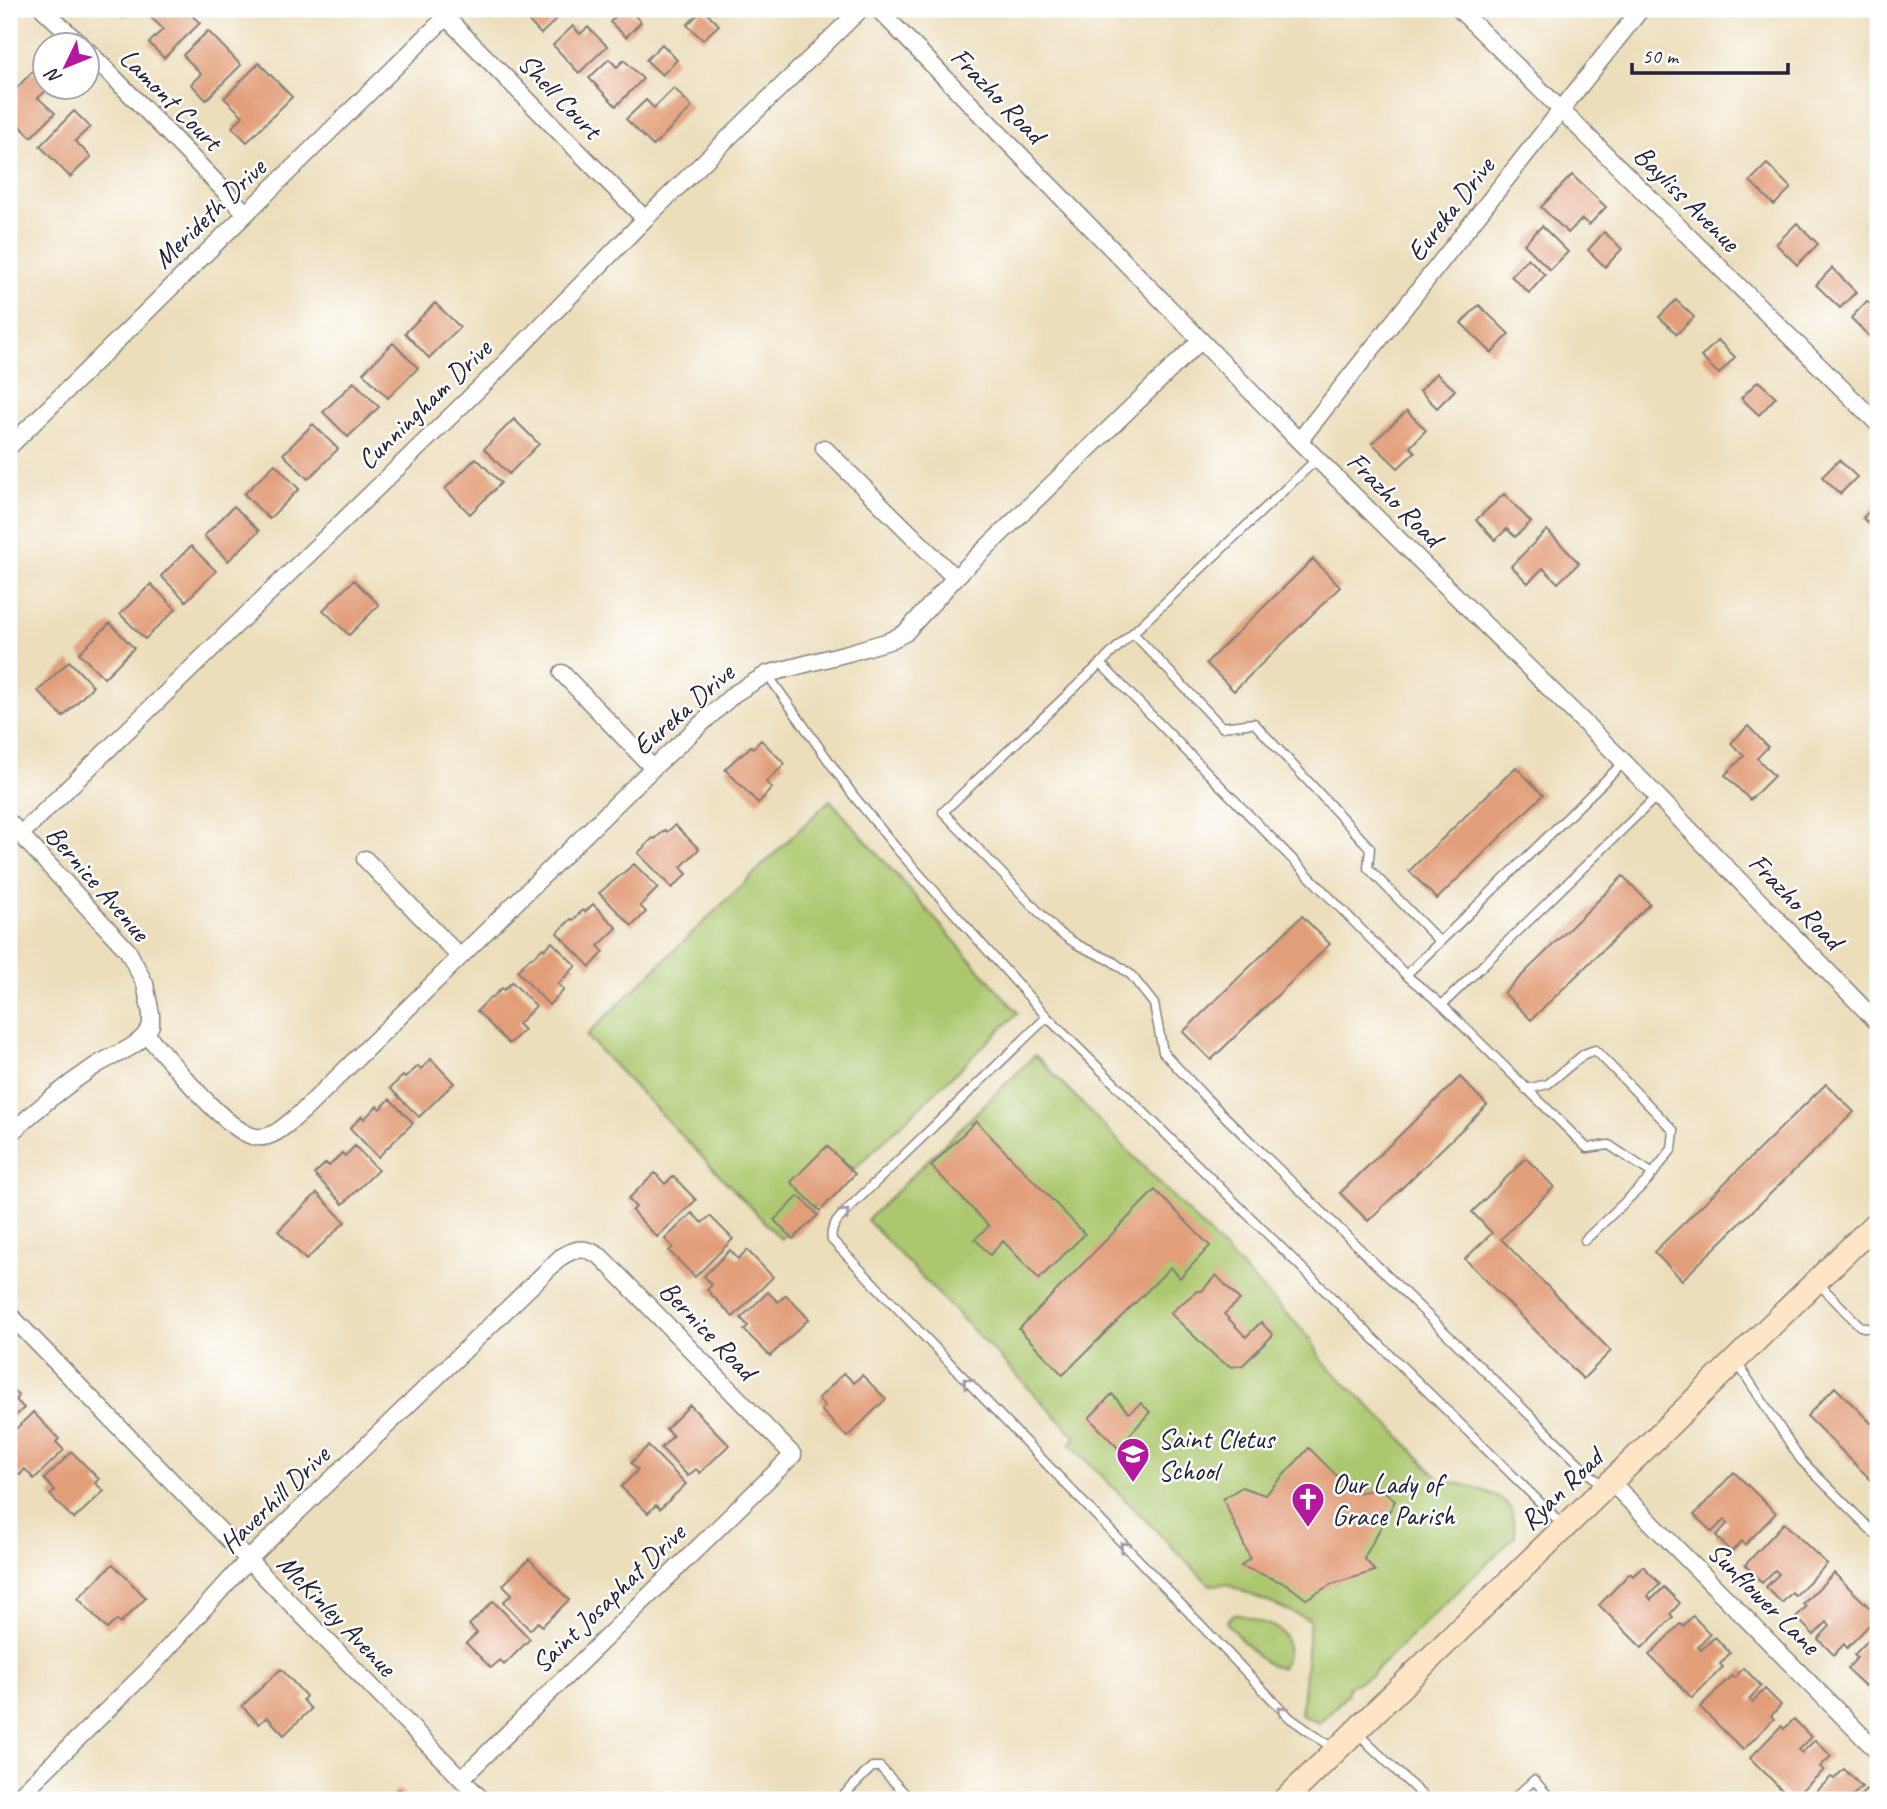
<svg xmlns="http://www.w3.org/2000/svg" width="1887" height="1809" viewBox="0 0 1887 1809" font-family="Caveat,sans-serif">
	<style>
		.green { fill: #acc76d; stroke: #677454; stroke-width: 2 }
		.building { fill: #e29e79 }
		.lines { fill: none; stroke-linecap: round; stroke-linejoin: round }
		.service-casing { stroke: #87807b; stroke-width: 11 }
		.minor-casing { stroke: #87807b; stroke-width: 19 }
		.secondary-casing { stroke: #87807b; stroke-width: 26 }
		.service { stroke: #fff; stroke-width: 8 }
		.minor { stroke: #fff; stroke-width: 16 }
		.secondary { stroke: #fde5c5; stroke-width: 23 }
		.oneway { stroke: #9c9ca7 }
		.labels { text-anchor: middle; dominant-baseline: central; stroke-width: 5; stroke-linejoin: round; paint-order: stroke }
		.street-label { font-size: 28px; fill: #22223b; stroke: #fff }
		.poi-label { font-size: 28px; fill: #22223b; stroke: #fff; text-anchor: start }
	</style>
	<rect width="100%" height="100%" fill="#fff"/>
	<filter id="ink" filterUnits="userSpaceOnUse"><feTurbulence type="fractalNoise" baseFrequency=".0143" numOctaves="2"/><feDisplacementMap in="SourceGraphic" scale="14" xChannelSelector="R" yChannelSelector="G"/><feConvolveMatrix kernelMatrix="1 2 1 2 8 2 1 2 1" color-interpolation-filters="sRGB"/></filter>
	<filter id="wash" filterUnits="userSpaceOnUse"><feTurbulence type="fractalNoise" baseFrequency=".00686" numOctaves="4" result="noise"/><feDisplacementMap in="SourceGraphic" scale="28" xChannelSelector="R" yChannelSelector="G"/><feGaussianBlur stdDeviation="1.57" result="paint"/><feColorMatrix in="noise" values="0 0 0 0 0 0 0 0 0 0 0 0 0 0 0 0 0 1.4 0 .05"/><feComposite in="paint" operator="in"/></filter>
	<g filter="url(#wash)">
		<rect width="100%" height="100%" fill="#ecdebb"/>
		<path class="green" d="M830,800L1018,1013L781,1239L586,1036Z
			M1035,1055L1312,1340L1322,1361L1389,1425L1442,1482C1460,1482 1500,1492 1510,1508C1514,1515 1514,1528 1515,1536L1371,1675L1348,1687V1694L1319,1723L1301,1715L1310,1620L1226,1584L1210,1585L1070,1444L1076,1437L867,1220Z
			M1233,1615C1243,1614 1251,1618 1260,1622C1265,1624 1271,1625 1276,1628C1290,1636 1290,1656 1281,1668C1260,1666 1242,1639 1228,1625L1227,1621Z"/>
		<g id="blocks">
			<path class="building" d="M116,9H132L124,17Z
				M152,9H185L200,23L164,58L149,43L163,29L147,13Z
				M517,9H567L541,34Z
				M623,9H628L641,22L626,37L610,22Z
				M703,9L719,25L703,40L687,25Z
				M573,26L580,34L588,27L607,46L579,73L553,45Z
				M208,31L241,65L206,100L191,84L201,74L183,55Z
				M662,44L677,60L662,75L646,60Z
				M609,59L617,67L624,60L643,79L616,106L589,78Z
				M259,63L292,97L247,142L232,127L243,116L224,98Z
				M33,71L46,84V88H49L38,98L55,113L31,137L9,115V96Z
				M674,88L692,107L653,146L626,119L646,100L654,108Z
				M74,111L90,127L75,141L91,157L70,177L40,146Z
				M1767,164L1791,188L1774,205L1750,181Z
				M1572,175L1606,207L1589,225L1582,219L1568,233L1541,207Z
				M1797,223L1818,244L1797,265L1776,244Z
				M1542,226L1568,252L1550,270L1524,244Z
				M1604,232L1622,249L1605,267L1588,250Z
				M1528,258L1545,275L1529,293L1511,276Z
				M1832,268L1856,292L1840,308L1816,285Z
				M1676,300L1694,317L1677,334L1659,317Z
				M1867,301L1878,312V339L1875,342L1851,318Z
				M435,303L460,327L429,358L405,333Z
				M1479,305L1509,334L1492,353L1461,323Z
				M1718,340L1735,357L1719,374L1701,357Z
				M393,343L418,368L388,398L363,373Z
				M1436,373L1455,390L1437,408L1420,391Z
				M1758,381L1776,397L1759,415L1741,398Z
				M354,382L379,407L348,437L323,412Z
				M1407,411L1426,430L1410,447L1415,452L1398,468L1372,443Z
				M514,419L539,444L509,474L484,449Z
				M313,424L338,449L308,479L283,454Z
				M476,458L501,483L470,514L445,489Z
				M1839,460L1857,477L1840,494L1822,477Z
				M275,464L299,489L269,519L244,494Z
				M1504,494L1531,522L1515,537L1507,529L1495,540L1476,520Z
				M1878,501V533L1863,518Z
				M234,506L259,531L228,561L204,536Z
				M1547,530L1579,563L1558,583L1543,568L1528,583L1511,566Z
				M191,546L216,571L186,601L161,576Z
				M1313,559L1340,587L1234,691L1206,663Z
				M354,580L379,605L349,635L323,610Z
				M151,584L176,609L145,639L120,614Z
				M110,623L134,648L104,678L79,653Z
				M69,661L93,686L63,717L38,691Z
				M1748,726L1768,747L1757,758L1774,776L1750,800L1725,775L1744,756L1731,743Z
				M761,740L785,764L766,782L772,788L758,803L725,769L740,755L741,756L751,746L753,748Z
				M1516,767L1543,795L1437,899L1409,871Z
				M675,825L699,849L681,867L687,874L672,888L638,853L653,838L655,839L665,830L667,832Z
				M634,864L658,888L640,906L646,912L632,926L599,893Z
				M1623,876L1650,904L1531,1020L1504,993Z
				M593,904L617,928L598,946L604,952L590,967L557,933L571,919L573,920L583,910L585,912Z
				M1302,916L1330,944L1211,1060L1183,1032Z
				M552,942L576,966L558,984L564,990L549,1005L517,971L531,957L532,958L543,948L544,950Z
				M512,982L536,1006L518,1024L524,1030L509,1044L477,1011L491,997L492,998L502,988L504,990Z
				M431,1059L454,1083L419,1117L390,1088L403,1076L405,1078L418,1066L421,1069Z
				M1460,1077L1487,1105L1368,1221L1340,1193Z
				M1826,1084L1854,1112L1682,1280L1654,1252Z
				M390,1099L413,1123L378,1157L350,1128L362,1116L364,1119L377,1106L380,1109Z
				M976,1121L1085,1234L1039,1279L1003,1241L990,1255L975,1239L989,1226L931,1166Z
				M355,1146L378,1170L343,1204L314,1174L326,1163L329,1166L342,1153L345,1156Z
				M827,1146L855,1174L820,1211L791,1182Z
				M1526,1158L1554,1187L1501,1239L1611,1351L1583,1379L1465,1259L1492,1233L1472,1212Z
				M655,1173L665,1184L673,1176L696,1200L657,1237L632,1211L636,1207L628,1199Z
				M1155,1190L1210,1246L1180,1278L1171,1267L1063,1375L1019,1329Z
				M317,1193L345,1222L306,1260L278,1231Z
				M799,1196L818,1215L793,1239L774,1220Z
				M692,1213L702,1223L710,1216L733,1239L695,1277L669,1251L673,1247L665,1239Z
				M730,1250L738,1259L747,1250L773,1277L733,1317L707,1290L712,1285L704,1276Z
				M1216,1275L1240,1300L1224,1314L1246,1337L1261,1322L1273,1335L1243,1365L1232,1367L1219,1360L1170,1313L1197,1291H1202Z
				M768,1292L778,1302L786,1295L809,1319L770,1356L744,1330L748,1326L741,1318Z
				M844,1373L854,1383L862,1375L886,1399L847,1437L821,1410L825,1406L818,1399Z
				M9,1386L19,1396L16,1400L24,1408L9,1422Z
				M1835,1387L1878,1430V1487L1807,1416Z
				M1112,1394L1129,1413L1141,1403L1150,1412L1118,1448L1089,1418Z
				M690,1405L729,1445L700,1473L696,1469L688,1476L661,1448L673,1436L666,1429Z
				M33,1412L59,1439L56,1442L64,1450L34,1479L25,1469L20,1475L9,1463V1454L13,1449L9,1444V1436Z
				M648,1446L686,1484L660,1509L656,1505L648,1513L621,1487L638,1470L631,1463Z
				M1309,1448L1354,1493L1382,1489L1395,1501L1364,1558L1375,1571L1332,1584L1306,1599L1286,1584L1241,1566L1250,1558L1223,1499L1242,1487L1265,1495Z
				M72,1452L99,1479L95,1483L104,1491L74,1519L50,1495L55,1491L44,1479Z
				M1734,1472L1776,1513L1745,1545L1742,1541L1731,1552L1716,1536L1728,1523L1725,1519L1712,1532L1694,1515Z
				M1784,1523L1827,1564L1795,1596L1792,1592L1782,1603L1766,1587L1779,1574L1775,1570L1762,1583L1745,1565Z
				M529,1559L569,1600L542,1626L538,1622L530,1630L503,1602L512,1594L503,1585Z
				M113,1564L146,1598L120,1623L117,1620L107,1629L78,1598Z
				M1643,1566L1660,1584L1648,1596L1651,1600L1664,1587L1680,1603L1670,1614L1673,1617L1642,1648L1599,1605L1630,1573L1633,1576Z
				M1834,1573L1878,1616L1847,1648L1844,1644L1834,1655L1818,1639L1830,1626L1827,1622L1814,1635L1796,1617L1806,1607L1803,1604Z
				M493,1601L530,1639L504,1665L500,1660L491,1668L466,1643L477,1633L469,1625Z
				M1693,1616L1710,1634L1698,1647L1701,1650L1715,1637L1730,1653L1720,1664L1723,1667L1692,1698L1649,1655L1680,1624L1683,1626Z
				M1878,1630V1672L1865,1686L1847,1669L1857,1658L1854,1655Z
				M1744,1668L1761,1686L1749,1699L1752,1702L1765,1689L1781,1705L1771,1716L1774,1719L1743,1750L1700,1707L1731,1676L1734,1678Z
				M281,1669L306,1696L303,1700L311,1709L284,1735L267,1717L259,1724L242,1706Z
				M1878,1680V1700L1868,1690Z
				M1794,1719L1811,1737L1798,1750L1802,1753L1815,1740L1831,1756L1820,1767L1824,1770L1792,1800L1750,1758L1781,1726L1784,1729Z
				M1844,1769L1862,1787L1848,1800H1808L1831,1777L1834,1779Z
				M399,1789L411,1800H387Z
				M1866,1790L1875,1800H1856Z"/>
		</g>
	</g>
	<g filter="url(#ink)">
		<use href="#blocks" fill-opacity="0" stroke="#87807b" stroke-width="2"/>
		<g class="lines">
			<defs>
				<path id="service" d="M1317,459L943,812L1057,931L1078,945L1112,961L1131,975L1154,1004L1163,1052L1205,1097L1603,1487
					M1133,633L1222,727L1254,723L1370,848L1368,868L1440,942
					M1101,664L1406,975L1624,762
					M767,674L853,795L897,849L1047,1017L1564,1526
					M1406,975L1442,1005
					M1047,1017L851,1206C842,1216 829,1225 832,1240L1290,1718L1334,1749
					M1526,1089L1548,1084L1584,1054L1595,1050L1674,1131L1672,1149L1647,1181L1585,1240
					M1653,1174L1609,1145L1587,1148L1442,1005L1657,796
					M1817,1282L1860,1326L1878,1331
					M1736,1361L1801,1460L1878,1537
					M1358,1734L1427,1800
					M839,1800L872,1767H880L911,1800
					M1512,1800L1534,1780L1552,1800"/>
				<path id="minor" d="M43,9L82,46
					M438,9L645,219
					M878,9L1299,441L1624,762L1878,1023
					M1459,9L1878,424
					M88,51L246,213
					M1299,441L1641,9
					M9,447L446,17
					M824,448L955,578
					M562,673L653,768
					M9,822L128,951L145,984L151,1014V1025L146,1034C168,1058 227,1133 256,1137C274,1140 290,1121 303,1111L653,768L734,694L767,674L848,653L889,641L905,633L955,578L1201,340
					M21,834L491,377L645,219L861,9
					M365,859L459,956
					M9,1135C36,1109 64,1087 95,1066C112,1055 133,1050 146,1034
					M9,1314L482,1800
					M1611,1482L1878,1752
					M15,1800L148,1670L247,1561L561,1257C577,1247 586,1247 601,1257L793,1455L461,1779"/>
				<path id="secondary" d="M1285,1800L1878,1221"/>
			</defs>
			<use href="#service" class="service-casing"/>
			<use href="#minor" class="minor-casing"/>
			<use href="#secondary" class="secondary-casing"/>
			<use href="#service" class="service"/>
			<use href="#minor" class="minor"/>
			<use href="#secondary" class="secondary"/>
		</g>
		<defs><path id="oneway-chevron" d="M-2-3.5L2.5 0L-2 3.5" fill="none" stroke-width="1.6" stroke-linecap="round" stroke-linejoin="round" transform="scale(1.75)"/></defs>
		<g class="oneway">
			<use href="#oneway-chevron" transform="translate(845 1213) rotate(-46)"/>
			<use href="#oneway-chevron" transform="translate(967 1382) rotate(-134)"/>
			<use href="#oneway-chevron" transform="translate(1124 1546) rotate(-134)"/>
			<use href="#oneway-chevron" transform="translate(1282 1710) rotate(-134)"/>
		</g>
	</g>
	<defs>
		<symbol id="school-pin" viewBox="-11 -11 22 30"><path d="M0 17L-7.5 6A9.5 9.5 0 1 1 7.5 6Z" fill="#b5179e" stroke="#fff"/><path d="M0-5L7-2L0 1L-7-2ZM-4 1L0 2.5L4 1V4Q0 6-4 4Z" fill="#fff"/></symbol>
		<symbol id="church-pin" viewBox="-11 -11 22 30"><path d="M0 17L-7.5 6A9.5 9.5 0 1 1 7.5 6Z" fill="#b5179e" stroke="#fff"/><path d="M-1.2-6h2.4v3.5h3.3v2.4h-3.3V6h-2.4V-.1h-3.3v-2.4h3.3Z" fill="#fff"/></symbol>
	</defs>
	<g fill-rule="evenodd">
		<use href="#school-pin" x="1114" y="1435" width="38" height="52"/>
		<use href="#church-pin" x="1289" y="1480" width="38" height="52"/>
	</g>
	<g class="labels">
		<g class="street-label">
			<text transform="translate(998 95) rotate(46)">Frazho Road</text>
			<text transform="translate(560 96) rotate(46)">Shell Court</text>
			<text transform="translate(171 99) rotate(45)">Lamont Court</text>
			<text transform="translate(1687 198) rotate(45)">Bayliss Avenue</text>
			<text transform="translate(1450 209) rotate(-52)">Eureka Drive</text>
			<text transform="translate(209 213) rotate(-44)">Merideth Drive</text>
			<text transform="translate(424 404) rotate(-44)">Cunningham Drive</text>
			<text transform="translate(1395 499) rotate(45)">Frazho Road</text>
			<text transform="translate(683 709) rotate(-41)">Eureka Drive</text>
			<text transform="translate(98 883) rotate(49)">Bernice Avenue</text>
			<text transform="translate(1796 901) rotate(46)">Frazho Road</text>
			<text transform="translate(708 1330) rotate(46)">Bernice Road</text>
			<text transform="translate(1561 1489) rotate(-44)">Ryan Road</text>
			<text transform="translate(274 1499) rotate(-44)">Haverhill Drive</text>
			<text transform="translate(608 1598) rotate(-44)">Saint Josaphat Drive</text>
			<text transform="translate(1764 1598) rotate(45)">Sunflower Lane</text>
			<text transform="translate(337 1615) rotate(46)">McKinley Avenue</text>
		</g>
		<g class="poi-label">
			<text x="1158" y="1438">Saint Cletus<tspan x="1158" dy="32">School</tspan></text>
			<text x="1332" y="1483">Our Lady of<tspan x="1332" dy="32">Grace Parish</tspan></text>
		</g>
	</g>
	<rect width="1887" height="1809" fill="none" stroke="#fff" stroke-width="35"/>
	<g transform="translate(66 66) rotate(227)"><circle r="33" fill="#ffffff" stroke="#a7a7b1" stroke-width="2"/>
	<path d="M0-5L12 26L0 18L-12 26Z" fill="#b5179e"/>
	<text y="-10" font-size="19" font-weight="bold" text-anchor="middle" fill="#22223b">N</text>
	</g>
	<path d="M1632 63v10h156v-10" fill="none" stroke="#22223b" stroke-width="3.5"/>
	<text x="1642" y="63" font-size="21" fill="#22223b" stroke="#ffffff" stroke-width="5" paint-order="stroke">50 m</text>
</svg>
